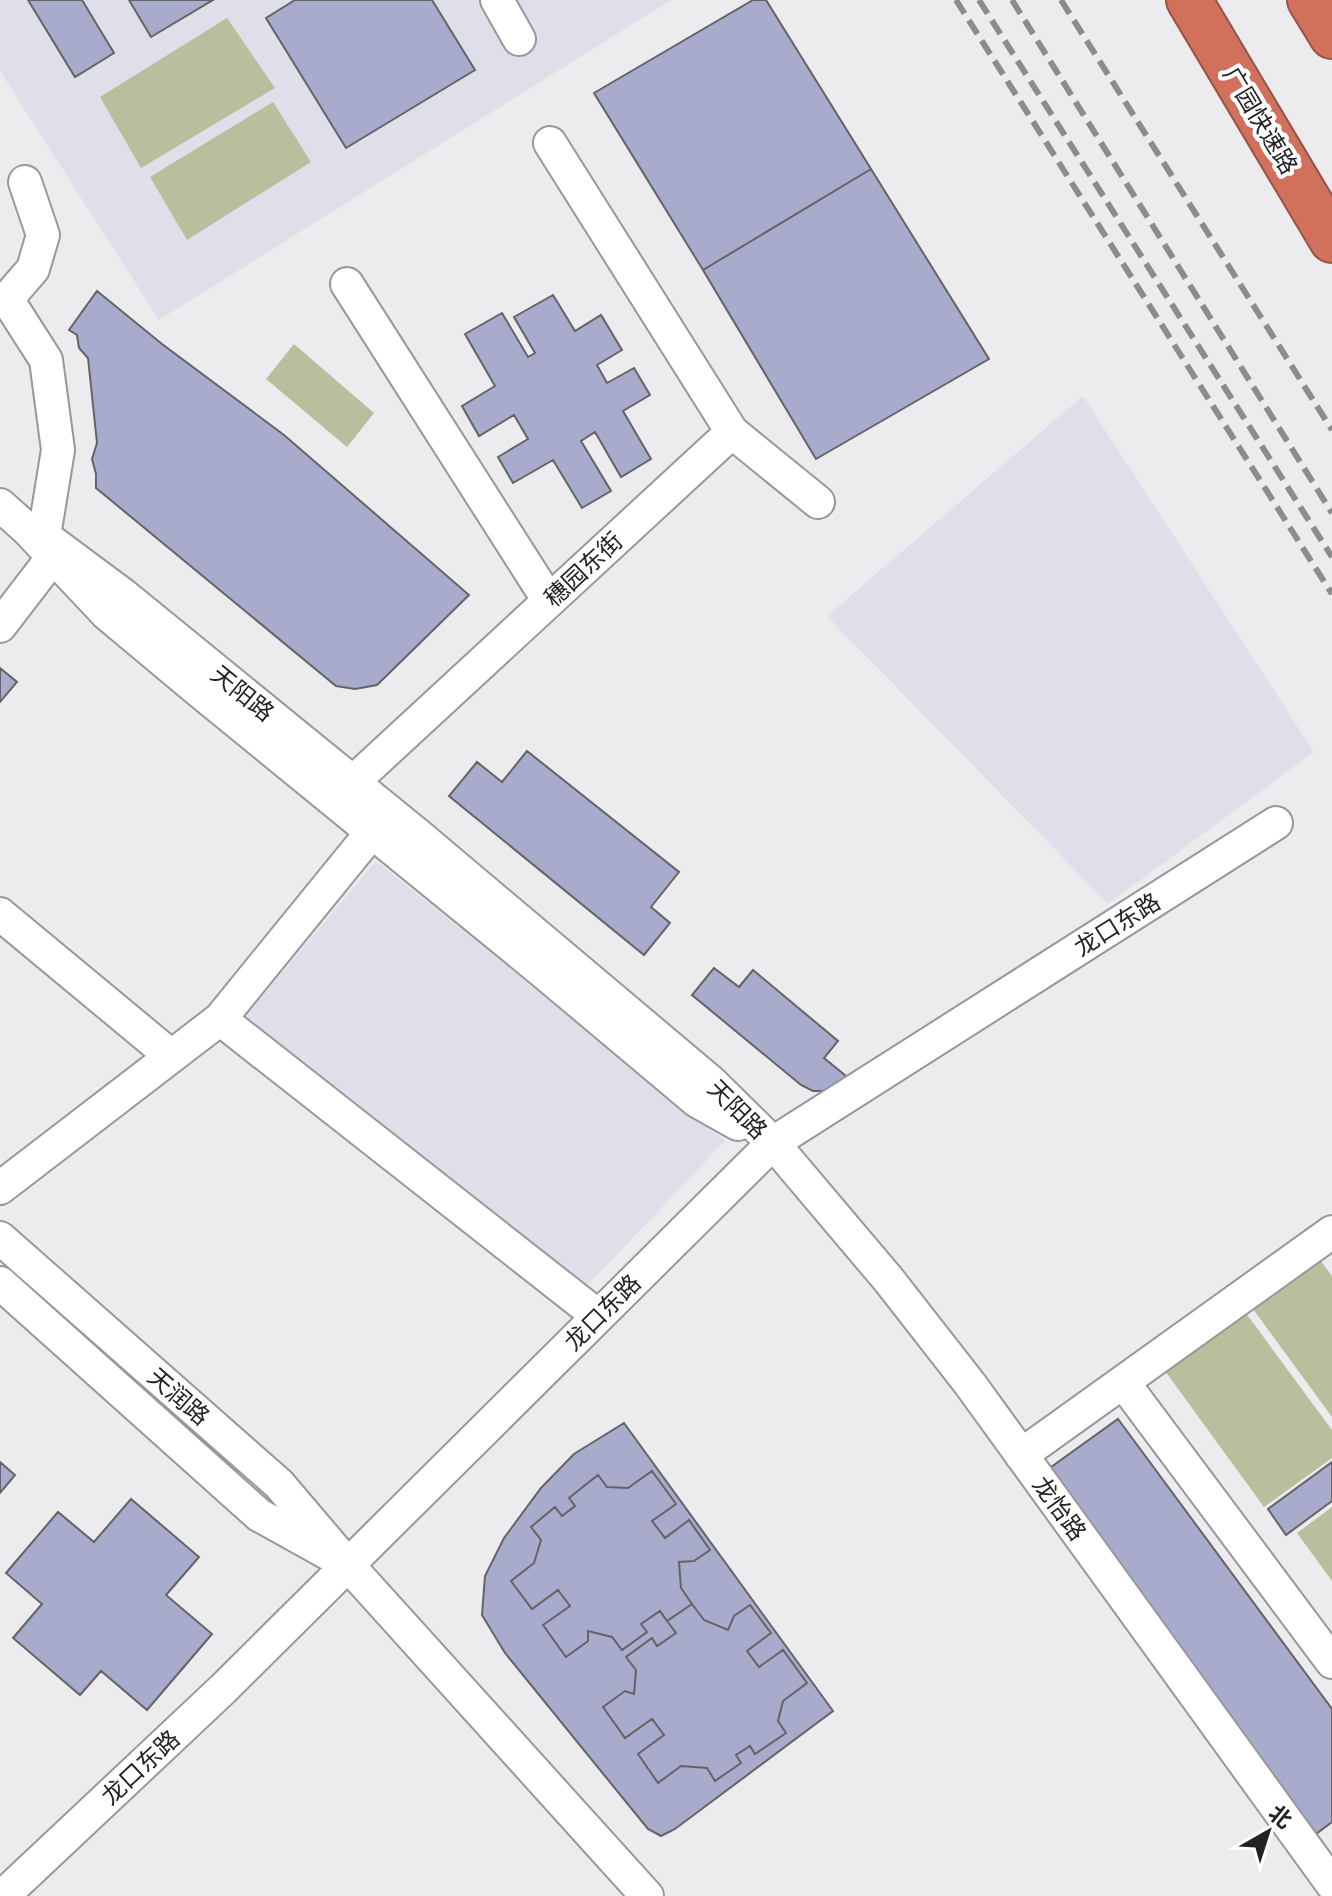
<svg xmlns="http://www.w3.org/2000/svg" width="1332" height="1896" viewBox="0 0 1332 1896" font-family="'Titillium Web','Noto Sans SC',sans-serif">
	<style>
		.built { fill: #dedfe9 }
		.green { fill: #b9be9d }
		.building { fill: #a8abcb; stroke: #646466; stroke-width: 2 }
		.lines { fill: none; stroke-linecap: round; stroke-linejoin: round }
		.minor-casing { stroke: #98989a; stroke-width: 36 }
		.highway-casing { stroke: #945547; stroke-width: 48 }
		.minor { stroke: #fff; stroke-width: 32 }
		.highway { stroke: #d1705b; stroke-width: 44 }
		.rail { stroke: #8c8c8e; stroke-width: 6; stroke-dasharray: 16 8; stroke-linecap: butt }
		.labels { text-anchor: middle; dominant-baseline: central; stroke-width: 8; stroke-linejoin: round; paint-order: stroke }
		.street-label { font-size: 24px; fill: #232323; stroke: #fff }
	</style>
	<rect width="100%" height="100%" fill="#ececef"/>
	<path class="built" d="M0,0H671L159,320L0,71Z
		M1083,396L1314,752L1108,904L827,616Z
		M376,861L725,1141L588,1285L244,1018Z"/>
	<path class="green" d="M227,18L275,88L141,168L100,97Z
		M273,102L311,162L187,240L150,177Z
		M294,344L374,413L347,447L266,379Z
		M1320,1260L1332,1276V1417L1253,1309Z
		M1245,1312L1332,1430V1458L1264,1507L1165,1371Z
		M1332,1507V1581L1297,1533Z"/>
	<path class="building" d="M28,0H82L114,53L75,77Z
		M129,0H213L151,37Z
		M295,0H432L475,70L346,148L266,18Z
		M753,0H766L871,169L703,270L594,93Z
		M871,169L989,359L816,459L703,270Z
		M97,291L162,344L284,435L469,595L377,685L355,689L336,686L96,488V474L92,459L97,443L88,358L79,348L77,335L69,330Z
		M553,295L575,331L601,315L622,350L597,365L607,383L634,368L650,395L623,411L651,459L621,477L595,432L581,441L611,491L582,508L553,460L513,483L498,457L528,439L514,415L479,436L462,406L495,386L465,334L502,313L528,357L535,353L514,317Z
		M0,668L17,682L0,702Z
		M527,751L679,872L651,907L670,923L644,955L449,796L477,762L502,782Z
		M714,968L739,987L753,970L838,1041L824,1058L851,1080L827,1091H813L801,1085L692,995Z
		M1118,1419L1332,1709V1822L1316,1834L1047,1470Z
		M624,1423L833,1711L675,1829L661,1836L648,1829L505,1653L482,1615L485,1576L504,1538L541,1488L574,1454Z
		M0,1462L15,1475L0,1493Z
		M1332,1462V1501L1286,1535L1268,1509Z
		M652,1471L676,1504L652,1521L665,1538L689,1520L710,1550L694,1561L679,1562L681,1588L692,1604L667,1621L660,1611L641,1624L647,1632L622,1650L612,1637L588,1631V1641L566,1657L543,1625L570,1606L558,1590L532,1609L511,1581L534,1563L541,1540L531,1527L555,1507L562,1516L575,1506L569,1498L598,1475L607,1487L628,1488Z
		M131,1499L199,1557L166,1595L212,1634L147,1710L101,1671L80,1695L13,1638L42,1604L6,1573L58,1512L94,1542Z
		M692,1604L704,1620L728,1630L734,1616L750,1605L771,1633L747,1651L759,1667L783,1650L807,1683L783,1701L778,1721L786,1733L755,1754L750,1746L736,1755L741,1763L715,1781L707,1768L681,1766L658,1783L638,1754L664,1735L652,1719L625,1738L603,1707L625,1691L634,1694L636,1670L626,1657L652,1638L657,1646L676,1633L667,1621Z"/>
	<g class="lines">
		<defs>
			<path id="minor" d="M497,0L519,39
				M550,143L732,432
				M25,182L43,235L33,269L7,299L46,360L58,450L44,536
				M347,284L549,601
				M0,505L27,529L107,614L198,690L541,970L697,1101L738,1124
				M27,529L44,536L122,594L419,836L711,1082L773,1143L888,1279L970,1384L1332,1884
				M0,626L53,557
				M353,782L732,432L818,502
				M0,914L171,1056
				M220,1019L598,1316
				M0,1188L220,1019L372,832
				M0,1238L279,1484L347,1564L647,1896
				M0,1283L259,1515L331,1555
				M1123,1382L1332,1662
				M1021,1455L1332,1232
				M3,1896L223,1689L773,1143L1276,823"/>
			<path id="highway" d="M1189,0L1332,240
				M1310,0L1332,36"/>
		</defs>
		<use href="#minor" class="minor-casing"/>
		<use href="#highway" class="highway-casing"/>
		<use href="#minor" class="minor"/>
		<use href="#highway" class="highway"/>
		<path class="rail" d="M956,0L1332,594
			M979,0L1332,557
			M1012,0L1332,513
			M1061,0L1332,430"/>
	</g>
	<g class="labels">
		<g class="street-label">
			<text transform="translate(1261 120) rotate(59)">广园快速路</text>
			<text transform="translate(583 569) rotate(-43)">穗园东街</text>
			<text transform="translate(243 693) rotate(39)">天阳路</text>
			<text transform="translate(1117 924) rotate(-32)">龙口东路</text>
			<text transform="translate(738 1109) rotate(45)">天阳路</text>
			<text transform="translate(602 1312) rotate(-45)">龙口东路</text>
			<text transform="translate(179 1396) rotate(41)">天润路</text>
			<text transform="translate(1060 1508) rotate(54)">龙怡路</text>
			<text transform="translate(140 1767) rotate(-43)">龙口东路</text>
		</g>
	</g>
	<g transform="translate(1268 1832) rotate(39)" stroke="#ffffff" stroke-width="6" paint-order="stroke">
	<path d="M0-6L14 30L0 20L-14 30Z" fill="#232323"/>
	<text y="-12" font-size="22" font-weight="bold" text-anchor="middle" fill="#232323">北</text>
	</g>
</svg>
